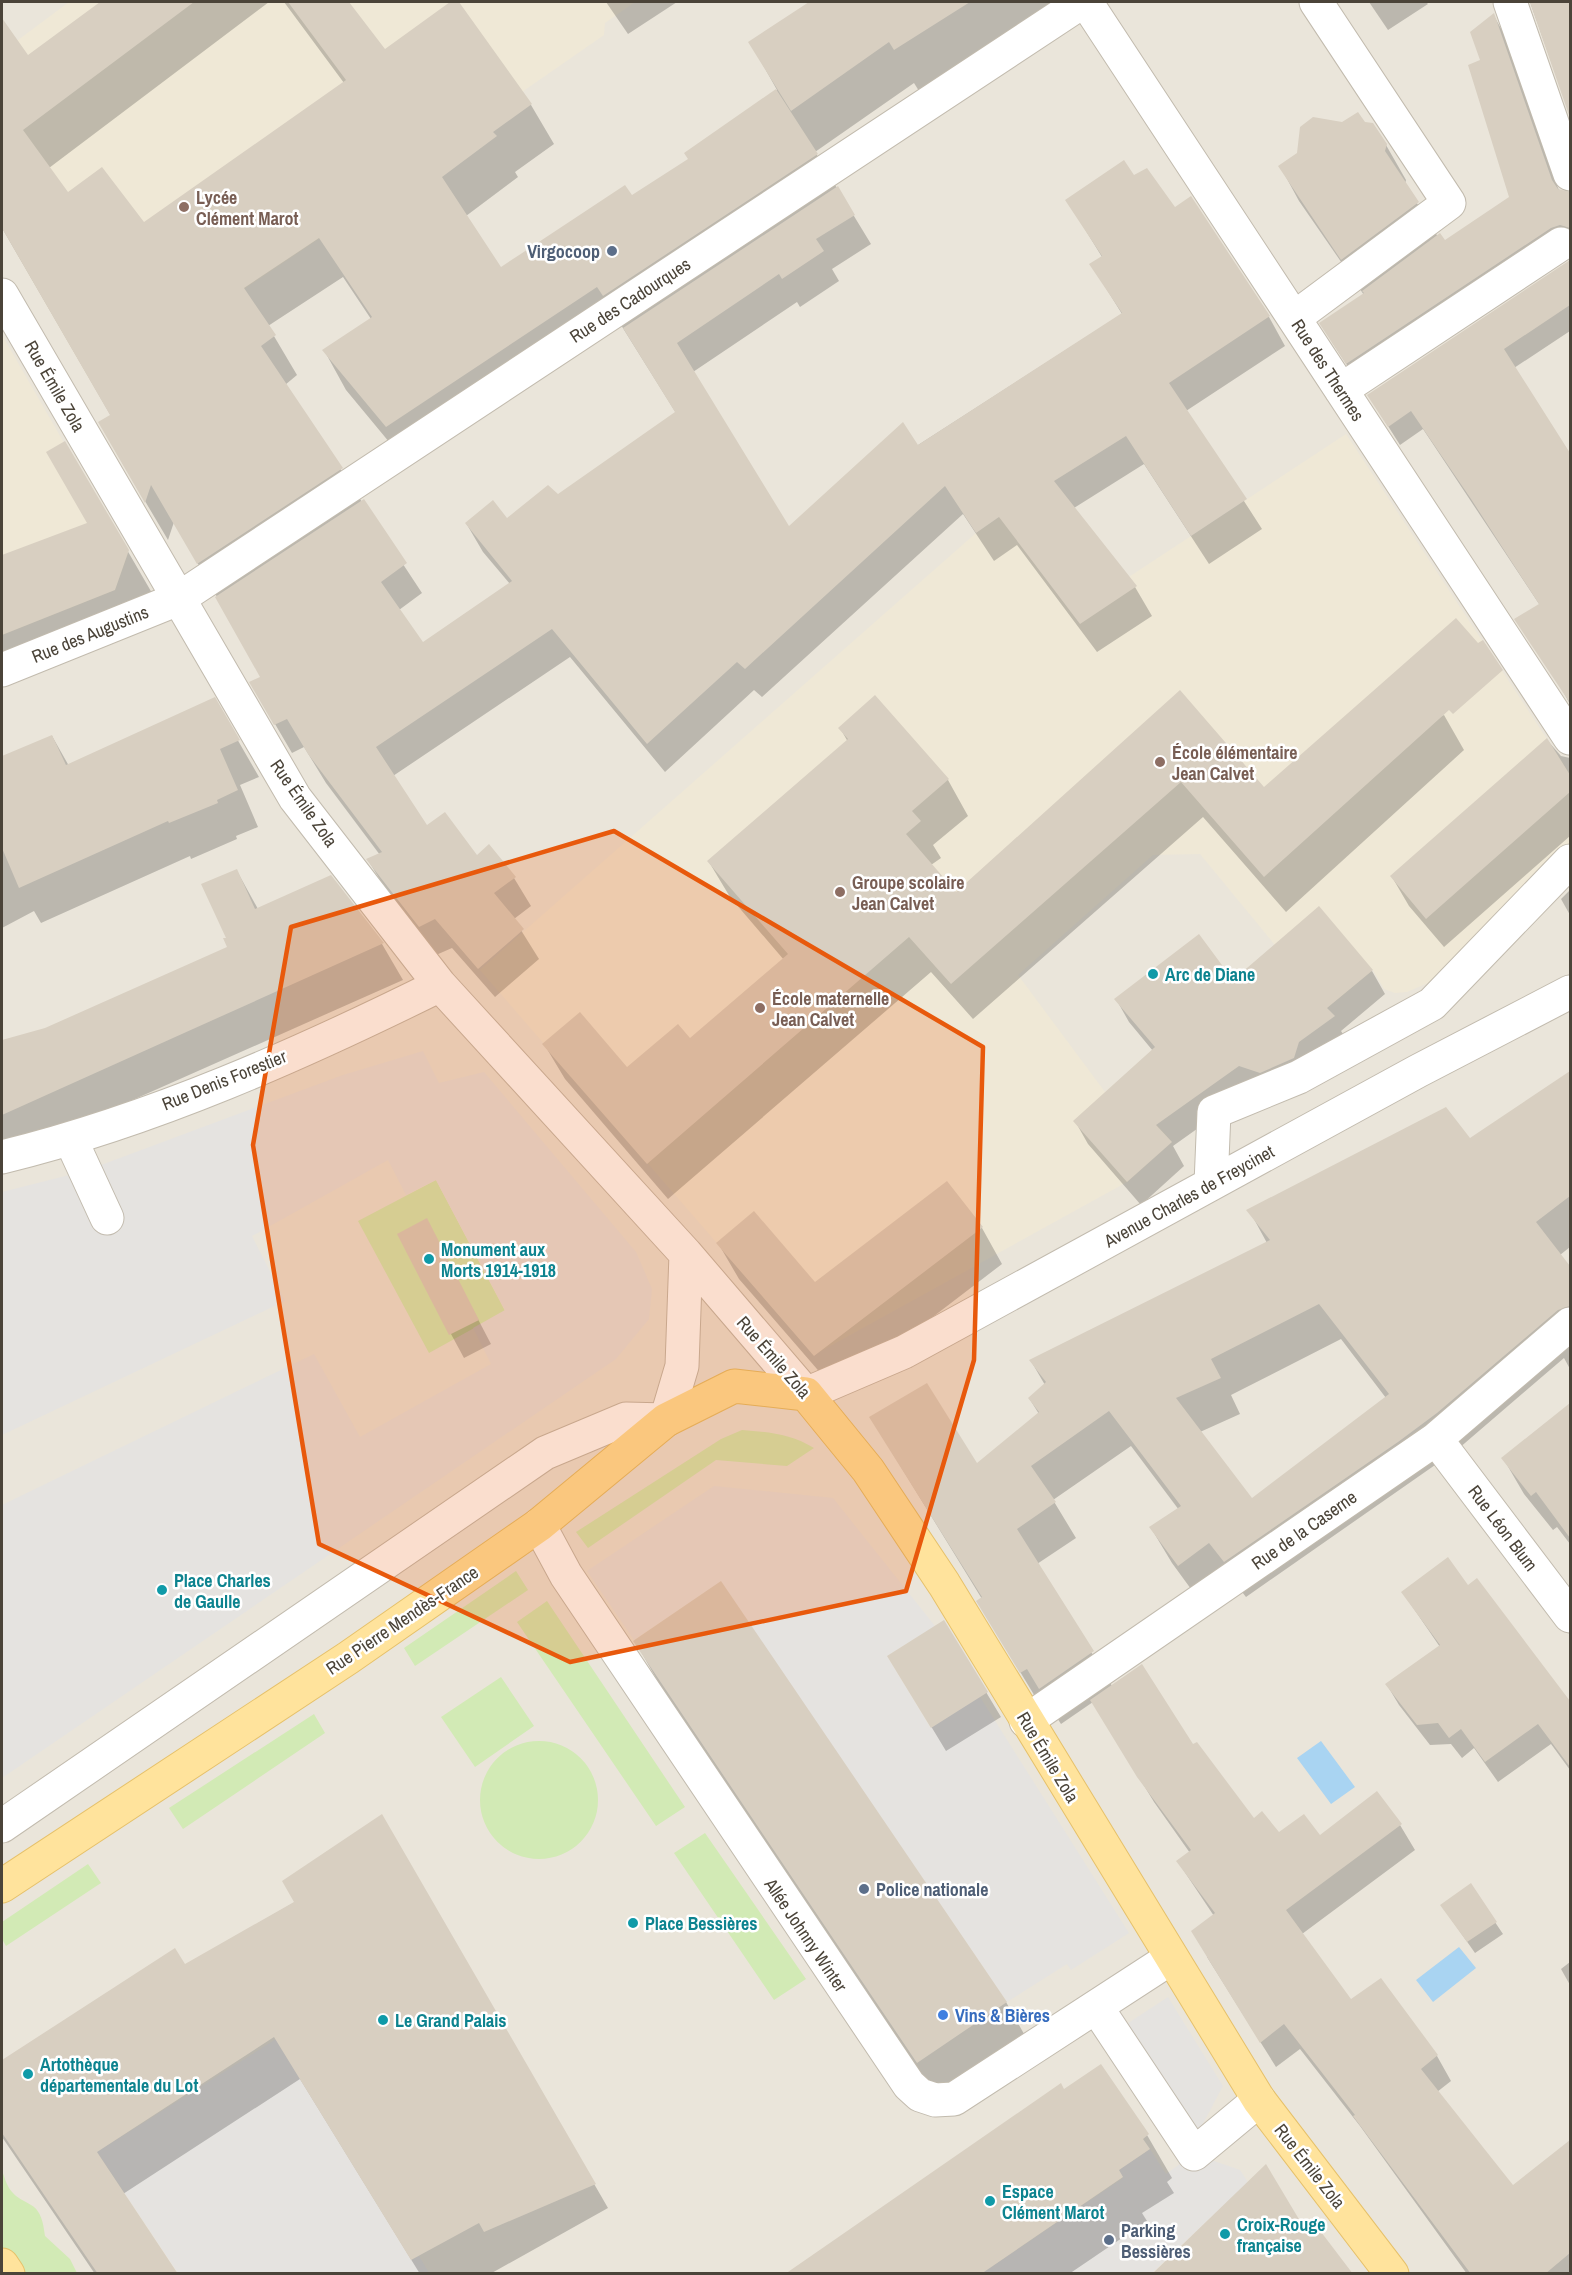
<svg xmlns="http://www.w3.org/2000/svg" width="1572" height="2275" viewBox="0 0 1572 2275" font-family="'Archivo Narrow',sans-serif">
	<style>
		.residential { fill: #eae5da }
		.education { fill: #efe8d6 }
		.green { fill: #d2eab5 }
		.parking { fill: #e5e3e0 }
		.water { fill: #a9d4f2 }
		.shadow { fill: #0003; fill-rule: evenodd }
		.building { fill: #d8cfc1; fill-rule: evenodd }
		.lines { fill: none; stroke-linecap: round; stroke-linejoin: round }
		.minor-casing { stroke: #c2bbae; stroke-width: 35 }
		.major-casing { stroke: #e6c16a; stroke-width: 35 }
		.minor { stroke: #fff; stroke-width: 33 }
		.major { stroke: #ffe39c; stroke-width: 33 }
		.marked { fill: #e8590c; fill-opacity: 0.2; stroke: #e8590c; stroke-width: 4.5; stroke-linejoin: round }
		.education-dot { fill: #8d6e63; stroke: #fff; stroke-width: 2 }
		.service-dot { fill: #5c6f8a; stroke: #fff; stroke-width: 2 }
		.culture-dot { fill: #0f9aa8; stroke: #fff; stroke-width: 2 }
		.shop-dot { fill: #3f7fe0; stroke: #fff; stroke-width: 2 }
		.labels { text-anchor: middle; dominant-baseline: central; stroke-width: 5; stroke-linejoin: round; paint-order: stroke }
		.education-label { font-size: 18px; font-weight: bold; fill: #785e54; stroke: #fff; text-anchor: start }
		.service-label { font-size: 18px; font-weight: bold; fill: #4e5e75; stroke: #fff; text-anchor: start }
		.street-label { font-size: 18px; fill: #4b4439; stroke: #fff }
		.culture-label { font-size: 18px; font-weight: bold; fill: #0d838f; stroke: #fff; text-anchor: start }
		.shop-label { font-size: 18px; font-weight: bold; fill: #366cbe; stroke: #fff; text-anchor: start }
	</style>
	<rect width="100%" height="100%" fill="#f6f3ec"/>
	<path class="residential" d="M2,2H1570V2273H2Z"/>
	<path class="education" d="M69,2H635L605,23L604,35L453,140L335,228L95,389L2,228V52Z
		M2,335L128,554L115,590L2,635Z
		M1346,434L1570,774V847L1443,973L1430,982L1407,992L1395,993L1384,989L1373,970L1327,1008L1200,854L1153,855L1018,975L1105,1092L1118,1081L1172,1142L1127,1182L814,1355L480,970L976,533L1010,510L1106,592Z"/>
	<path class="green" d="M436,1180L505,1311L429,1353L358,1221Z
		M742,1430C768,1432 791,1434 814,1448L787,1466L716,1460L588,1548L576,1532L721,1439Z
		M516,1571L528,1590L415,1666L404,1648Z
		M547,1601L685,1807L656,1826L517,1622Z
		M501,1677L534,1726L475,1767L441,1717Z
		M314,1714L325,1733L183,1829L169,1808Z
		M480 1800a59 59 0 1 1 118 0a59 59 0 1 1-118 0Z
		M705,1833L806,1979L774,2000L674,1853Z
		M88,1864L101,1883L6,1946L2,1939V1922Z
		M2,2170C4,2176 6,2183 9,2188C24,2210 41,2195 45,2236L70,2259L77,2273H2Z"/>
	<path class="parking" d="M423,1051L439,1083L484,1072L636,1252L652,1289L649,1319L616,1359L2,1778V1505L314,1354L360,1437L491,1364L473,1328L505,1310L436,1180L406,1195L388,1160L252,1236L285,1301L2,1435V1192L85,1171L343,1075Z
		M714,1486L833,1498L935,1626L887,1656L930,1727L980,1697L1129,1933L1071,1970L1067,1964L1007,2002L721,1582L634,1640L587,1571Z
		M1168,1997L1223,2086L1190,2148L1113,2033Z
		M276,2039L411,2260L419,2256L429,2273H178L97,2152Z
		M1150,2149L1166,2174L1194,2154L1240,2170L1253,2190L1227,2202L1152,2273L981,2274L1123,2178L1119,2170Z"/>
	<path class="water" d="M1321,1741L1355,1787L1331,1804L1297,1758Z
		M1459,1947L1476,1968L1433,2002L1416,1980Z"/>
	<path class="shadow" d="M103,2H269L49,168L68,194L144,224L344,83L284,2H348L385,51L452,2H457L531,105L554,144L515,172L518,177L466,216L501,269L632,197L690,160L686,153L777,90L750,42L811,2L818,9L830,2H1108L1004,71L919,91L914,83L815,152L871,244L832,269L839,281L800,307L797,302L693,372L789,528L1122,314L1091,264L1102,257L1067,200L1134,177L1174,209L1269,317L1285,346L1186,411L1262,529L1209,564L1144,464L1074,508L1135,587L1152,616L1097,652L1017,545L994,561L963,514L762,697L754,690L665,772L570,657L393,776L427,827L514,878L531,906L514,919L539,959L495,997L452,948L436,955L385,888L368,860L380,855L326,783L304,747L292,753L251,683L263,677L174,522L168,540L122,462L111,416L2,228V21L28,57ZM343,277L371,319L324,350L346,390L409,466L621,325L676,413L558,496L506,520L466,523L483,552L510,584L423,644L399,610L422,593L285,385L297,375L268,326Z
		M606,2H677L628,34Z
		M1369,2H1426L1428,4L1388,30Z
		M1530,2H1570V115Z
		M1494,16L1504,34L1558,188L1570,206V244L1358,382L1332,342L1364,295L1299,201L1280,166L1386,145L1406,180L1405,184L1438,237L1444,242L1511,198L1481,61Z
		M1570,262V331L1514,368L1569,453L1570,451V609L1551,622L1423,429L1400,445L1369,396Z
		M65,443L152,593L139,631L2,687V557L89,524Z
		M1570,657V704L1550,668Z
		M1180,692L1264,789L1444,715L1464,750L1286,912L1203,817L973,1019L931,972L668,1199L565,1079L544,1044L627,1069L690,1040L784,960L730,897L709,862L848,742L840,728L875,697L948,780L968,816L933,845L941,858L931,865L956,894Z
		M214,699L259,777L240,785L258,827L236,836L237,839L191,859L190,856L41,923L34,911L2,928V757L52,736L69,766Z
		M1547,740L1561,756L1570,758V836L1444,947L1409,906L1392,877Z
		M237,871L258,909L330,877L382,944L403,980L2,1158V1042L45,1029L229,948L228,938Z
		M1570,890V915L1561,899Z
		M1372,971L1385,994L1341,1031L1347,1040L1253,1089L1173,1146L1184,1166L1141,1205L1088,1144L1075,1121L1153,1051L1129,1022L1116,999L1233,982Z
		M1570,1073V1247L1560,1255L1570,1269V1369L1564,1358L1458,1449L1246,1597L1231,1578L1199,1600L1172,1563L1151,1528L1179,1510L1131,1446L1053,1500L1076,1538L1037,1564L1112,1686L1193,1747L1253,1820L1278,1834L1319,1837L1400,1825L1415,1850L1302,1934L1351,2001L1381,1980L1437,2056L1451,2081L1437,2092L1512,2187L1553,2156L1570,2177V2274H1467L1360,2126L1300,2049L1276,2067L1207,1957L1214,1916L1178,1862L1190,1853L1154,1802L1093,1702L1061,1724L1048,1704L1042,1708L999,1637L982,1599L871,1418L977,1465L1039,1414L1029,1398L1045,1385L1031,1361L1267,1243L1249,1210L1470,1140ZM1341,1339L1386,1398L1252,1500L1200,1432L1240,1414L1231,1395Z
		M947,1183L982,1228L1002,1264L836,1391L739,1279L718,1243L815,1284Z
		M426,1220L491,1344L464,1358L451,1334Z
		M1570,1405V1544L1557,1527L1553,1530L1524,1494L1503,1458Z
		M1476,1580L1570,1704V1770L1551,1744L1498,1782L1474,1748L1462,1758L1451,1744L1430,1745L1399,1705L1387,1685L1440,1647L1403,1593L1468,1587Z
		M944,1622L1001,1717L946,1751L903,1680Z
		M635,1641L1006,2002L1032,2048L944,2108L661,1687Z
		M382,1817L608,2208L490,2274H420L300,2079L123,2194L176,2274H95L2,2137V2062L174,1950L185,1966L295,1902Z
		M1470,1885L1503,1934L1475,1953L1442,1906Z
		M1570,1962V1985L1561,1969Z
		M1064,2091L1147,2135L1172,2178L1167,2182L1174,2193L1142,2213L1147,2221L1069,2274H788Z"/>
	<path class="building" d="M100,2H194L23,130L68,192L102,167L144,222L346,80L288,2H349L385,49L450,2H459L532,104L493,132L497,136L442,177L501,267L625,185L632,195L688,159L684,153L776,89L818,154L603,296L597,287L386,427L322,350L372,317L319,238L244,288L276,335L261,346L343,468L197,564L151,485L145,503L98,422L110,415L2,228V18L28,55Z
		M809,2H970L894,50L889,42L791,111L748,42Z
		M1530,2H1570V118Z
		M1494,13L1552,180L1558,189L1570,192V228L1560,225L1551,228L1346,364L1319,323L1364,293L1362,291L1440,233L1445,240L1509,197L1468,65L1480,60L1470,32Z
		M1358,112L1365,122L1373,123L1387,144L1385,151L1419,202L1341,260L1278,166L1297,153L1300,127L1313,117L1342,122Z
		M1124,160L1134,175L1147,168L1175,207L1191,196L1270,316L1169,383L1247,499L1191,536L1126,436L1054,481L1137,586L1080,624L999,517L976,533L945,486L745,669L737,662L647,744L552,629L376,747L427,825L445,812L477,855L489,844L516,877L494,893L524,929L478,969L435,919L419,927L366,859L382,852L308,754L287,719L274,725L249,682L260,677L215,597L364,499L407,563L381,582L423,642L512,581L465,523L493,500L507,518L548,485L558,494L675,412L623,328L838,186L855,215L816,239L824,251L782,279L779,274L677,343L789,526L903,422L918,445L1122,313L1089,264L1102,256L1065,200Z
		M1570,260V305L1504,349L1570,453V703L1514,619L1539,604L1471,499L1411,411L1388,427L1367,395Z
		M65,441L129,550L115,590L2,635V555L87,523L46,452Z
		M1456,618L1478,643L1483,640L1503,670L1453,714L1449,710L1264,877L1181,782L951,984L909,937L647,1164L542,1044L580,1012L627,1067L678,1024L690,1038L788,954L707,861L848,739L838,728L875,695L949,779L912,811L921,821L906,834L956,892L1180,690L1264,787Z
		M215,697L240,740L220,749L238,790L217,800L218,803L169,823L168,821L19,888L2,848V756L52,735L66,765Z
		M1547,738L1570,775V792L1426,919L1390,876Z
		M237,869L255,909L331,875L384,943L2,1115V1040L45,1028L227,947L223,938H226L201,884Z
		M1319,906L1373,970L1327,1008L1335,1016L1299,1042L1294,1058L1260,1073L1239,1066L1156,1125L1172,1142L1127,1182L1073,1121L1155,1047L1114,999L1199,934L1233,980Z
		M1570,1071V1196L1536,1222L1570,1266V1306L1558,1310L1437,1413L1398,1442L1224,1562L1209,1543L1178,1566L1149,1527L1181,1506L1109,1411L1031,1466L1056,1502L1017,1529L1094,1651L1039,1689L1027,1669L1020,1673L976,1601L982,1597L869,1417L927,1383L977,1463L1039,1412L1028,1398L1046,1382L1029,1360L1270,1240L1246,1210L1446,1107L1470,1138ZM1319,1304L1389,1394L1252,1498L1176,1398L1221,1378L1211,1359Z
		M947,1181L983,1227L814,1356L716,1243L754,1211L815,1282Z
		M427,1218L479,1320L449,1335L397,1234Z
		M1570,1403V1538L1536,1492L1531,1496L1501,1458Z
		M1448,1557L1468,1585L1477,1578L1570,1701V1767L1538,1724L1485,1762L1461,1729L1449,1738L1438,1723L1417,1725L1385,1684L1440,1645L1401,1592Z
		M721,1581L1007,2002L917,2063L633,1641Z
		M944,1620L988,1692L931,1728L887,1656Z
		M1142,1664L1193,1744L1197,1742L1254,1818L1262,1811L1279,1832L1304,1814L1320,1835L1377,1791L1402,1824L1286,1910L1351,1999L1381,1978L1438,2055L1421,2069L1513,2185L1570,2140V2253L1545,2274H1471L1353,2116L1355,2115L1284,2024L1260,2043L1191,1931L1215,1913L1176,1861L1191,1850L1137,1777L1090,1700Z
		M382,1814L596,2184L484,2232L479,2223L411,2260L274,2037L97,2152L178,2274H98L2,2133V2060L175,1948L185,1964L294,1902L282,1881Z
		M1471,1883L1497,1922L1467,1942L1440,1905Z
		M1101,2064L1149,2134L1143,2139L1150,2149L1119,2170L1123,2177L981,2274H785L1061,2083L1064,2089Z
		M1266,2164L1306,2231L1315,2224L1353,2274H1152Z"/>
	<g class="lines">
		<defs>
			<path id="minor" d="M1086,2L1570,738
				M1510,2L1570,174
				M2,295L295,798L440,985L686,1254L806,1394L904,1352L1418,1071L1570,992
				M1294,318L1449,203L1316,2
				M1341,390L1561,244
				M2,670L178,599L1082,2
				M71,1140L107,1218
				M2,1157C153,1120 301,1054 440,985
				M1211,1184L1214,1112L1299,1077L1432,1004L1570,861
				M1436,1439L1570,1616
				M539,1525L566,1575L909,2085L920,2095L935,2100L954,2099L1171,1958
				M1026,1721L1436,1439L1570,1324
				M2,1826L545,1453L626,1419L666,1420L682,1366L686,1254
				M1097,2008L1194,2154L1259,2100"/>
			<path id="major" d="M2,1886L348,1658L539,1525L666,1420L734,1386L806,1394L868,1470L944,1584L1259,2100L1392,2274
				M2,2265L8,2274"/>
		</defs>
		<use href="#minor" class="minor-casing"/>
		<use href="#major" class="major-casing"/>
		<use href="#minor" class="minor"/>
		<use href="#major" class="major"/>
	</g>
	<path class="marked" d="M614,831L983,1047L974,1360L906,1591L570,1662L319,1544L253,1145L291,927Z"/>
	<g class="education-dot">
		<circle cx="184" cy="207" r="6"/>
		<circle cx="1160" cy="762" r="6"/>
		<circle cx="840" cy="892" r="6"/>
		<circle cx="760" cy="1008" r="6"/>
	</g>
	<g class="service-dot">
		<circle cx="612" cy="251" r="6"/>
		<circle cx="864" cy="1889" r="6"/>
		<circle cx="1109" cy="2240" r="6"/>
	</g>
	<g class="culture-dot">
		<circle cx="1153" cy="974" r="6"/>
		<circle cx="429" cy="1259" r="6"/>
		<circle cx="162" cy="1590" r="6"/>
		<circle cx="633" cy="1923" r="6"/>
		<circle cx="383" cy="2020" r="6"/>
		<circle cx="28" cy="2074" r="6"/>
		<circle cx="990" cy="2201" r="6"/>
		<circle cx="1225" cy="2234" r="6"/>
	</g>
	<circle class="shop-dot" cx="943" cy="2015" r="6"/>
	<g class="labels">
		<g class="education-label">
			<text x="196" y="197">Lycée<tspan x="196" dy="21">Clément Marot</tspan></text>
			<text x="1172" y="752">École élémentaire<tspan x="1172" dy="21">Jean Calvet</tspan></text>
			<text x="852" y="882">Groupe scolaire<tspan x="852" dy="21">Jean Calvet</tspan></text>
			<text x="772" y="998">École maternelle<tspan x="772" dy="21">Jean Calvet</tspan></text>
		</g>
		<g class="service-label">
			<text x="600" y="251" text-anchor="end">Virgocoop</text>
			<text x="876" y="1889">Police nationale</text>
			<text x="1121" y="2230">Parking<tspan x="1121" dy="21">Bessières</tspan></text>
		</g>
		<g class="street-label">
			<text transform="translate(630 300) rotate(-33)">Rue des Cadourques</text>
			<text transform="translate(1328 370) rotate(57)">Rue des Thermes</text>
			<text transform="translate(55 386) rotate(60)">Rue Émile Zola</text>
			<text transform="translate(90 634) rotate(-22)">Rue des Augustins</text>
			<text transform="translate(304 803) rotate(55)">Rue Émile Zola</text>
			<text transform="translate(224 1080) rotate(-22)">Rue Denis Forestier</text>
			<text transform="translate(1189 1196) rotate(-29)">Avenue Charles de Freycinet</text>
			<text transform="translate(774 1357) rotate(49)">Rue Émile Zola</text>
			<text transform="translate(1503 1528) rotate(53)">Rue Léon Blum</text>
			<text transform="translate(1304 1530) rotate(-35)">Rue de la Caserne</text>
			<text transform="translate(402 1620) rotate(-34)">Rue Pierre Mendès-France</text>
			<text transform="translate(1048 1757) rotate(59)">Rue Émile Zola</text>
			<text transform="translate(806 1935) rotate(56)">Allée Johnny Winter</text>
			<text transform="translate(1310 2166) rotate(52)">Rue Émile Zola</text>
		</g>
		<g class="culture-label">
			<text x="1165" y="974">Arc de Diane</text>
			<text x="441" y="1249">Monument aux<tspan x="441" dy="21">Morts 1914-1918</tspan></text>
			<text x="174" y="1580">Place Charles<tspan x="174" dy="21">de Gaulle</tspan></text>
			<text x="645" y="1923">Place Bessières</text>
			<text x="395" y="2020">Le Grand Palais</text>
			<text x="40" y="2064">Artothèque<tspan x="40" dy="21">départementale du Lot</tspan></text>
			<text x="1002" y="2191">Espace<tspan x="1002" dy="21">Clément Marot</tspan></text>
			<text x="1237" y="2224">Croix-Rouge<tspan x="1237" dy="21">française</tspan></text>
		</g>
		<g class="shop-label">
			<text x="955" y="2015">Vins &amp; Bières</text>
		</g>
	</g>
	<rect width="1572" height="2275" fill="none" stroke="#4b4439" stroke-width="6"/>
</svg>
